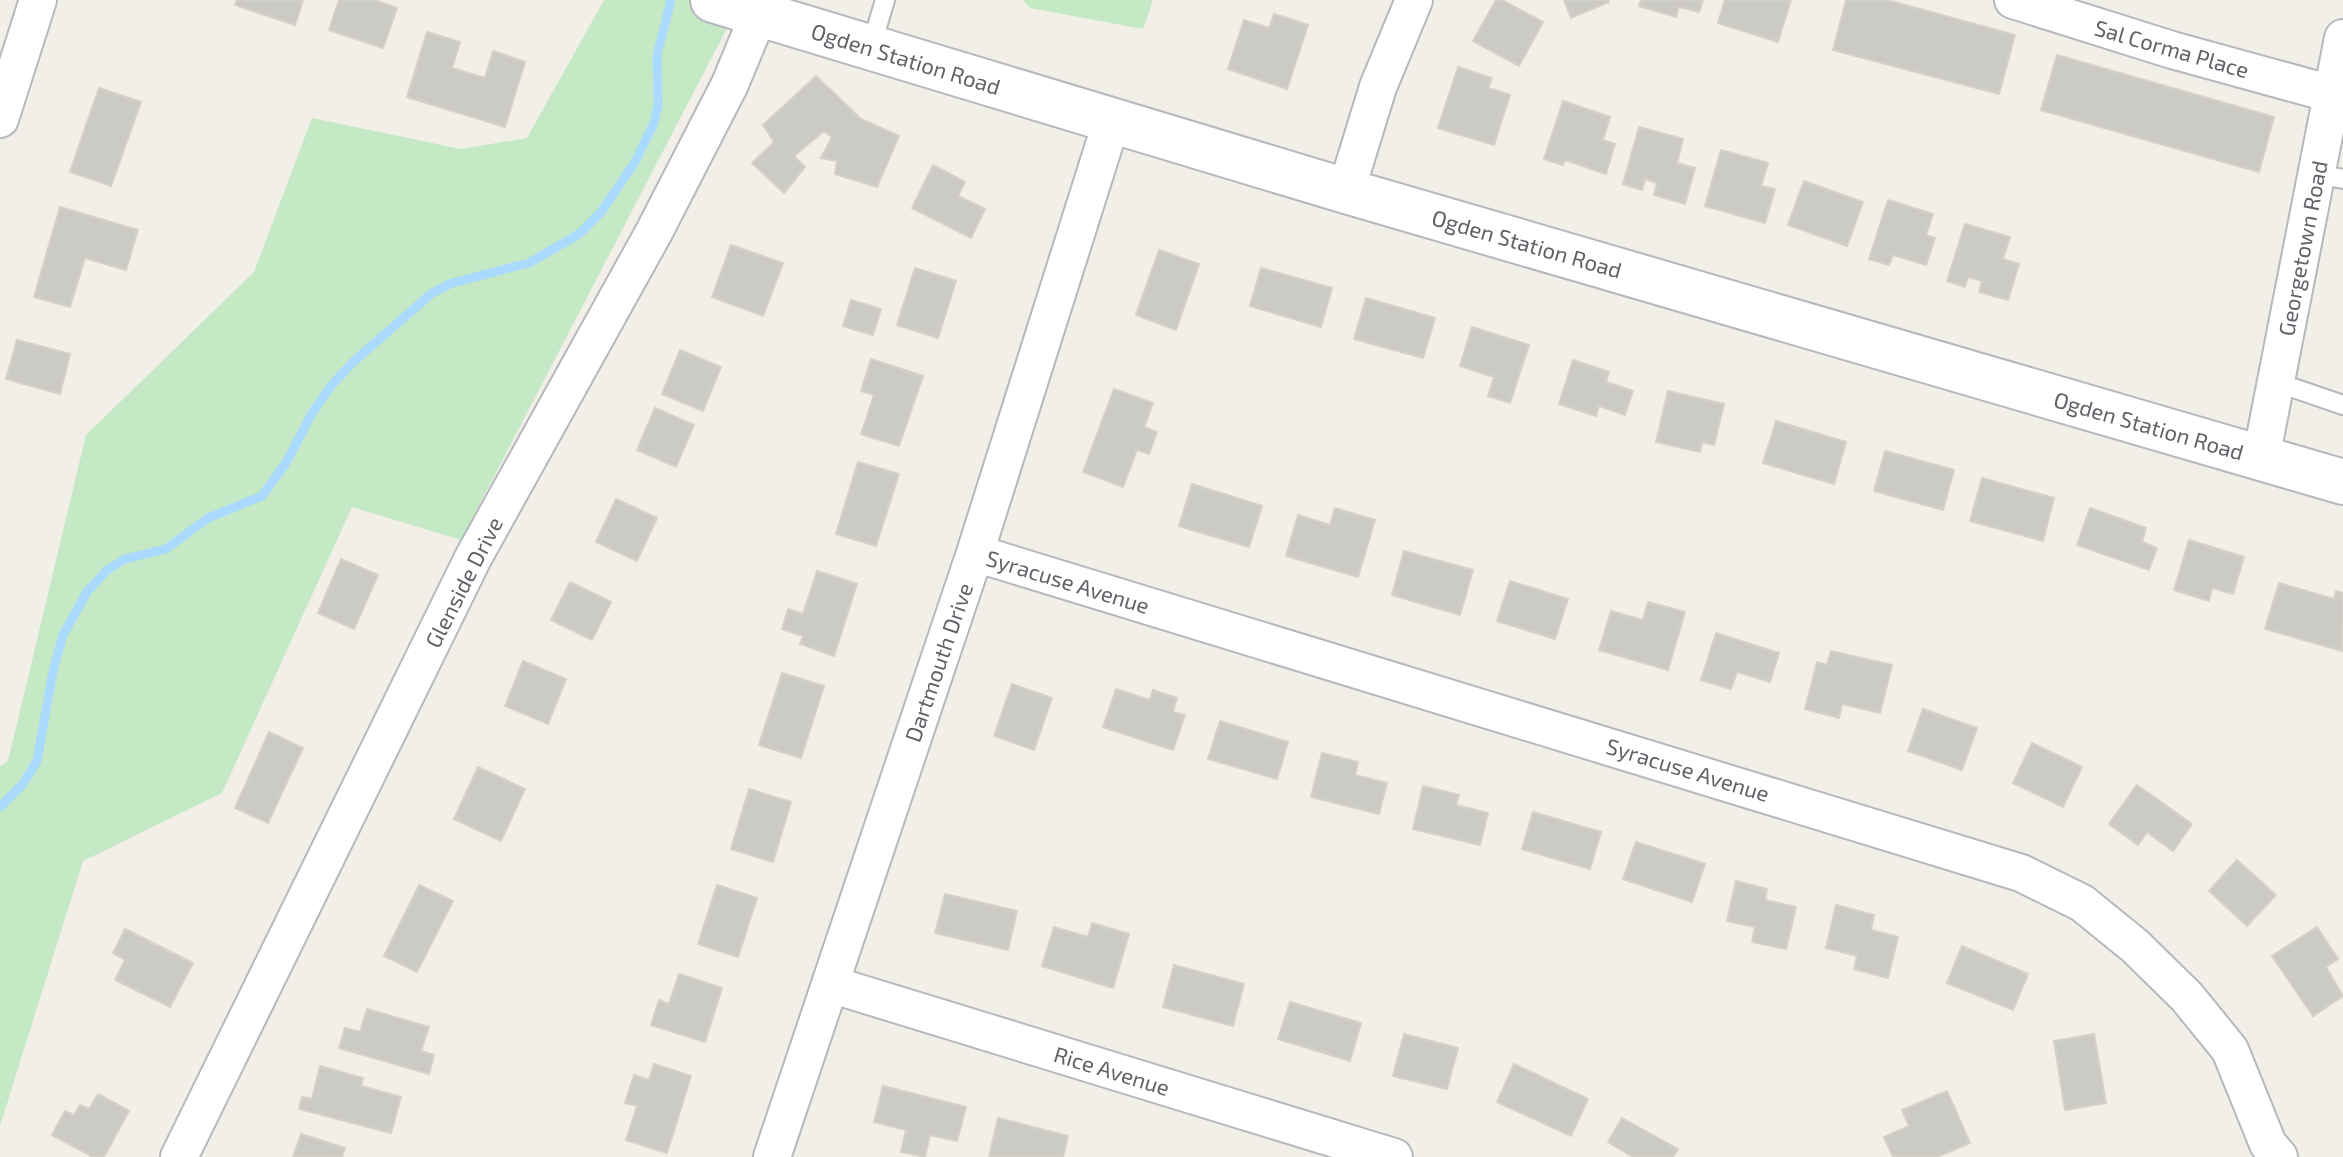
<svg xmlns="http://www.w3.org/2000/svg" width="2343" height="1157" viewBox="0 0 2343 1157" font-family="'Exo 2',sans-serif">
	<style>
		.green { fill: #c5e8c5 }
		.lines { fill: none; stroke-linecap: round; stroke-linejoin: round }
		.stream { stroke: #aadaff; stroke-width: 9 }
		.building { fill: #cccac5; stroke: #d6d1c6; stroke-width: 2 }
		.service-casing { stroke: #b5b8bc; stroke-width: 22 }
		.minor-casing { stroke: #b5b8bc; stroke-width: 40 }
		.tertiary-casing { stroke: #b5b8bc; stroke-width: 48 }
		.service { stroke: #fff; stroke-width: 18 }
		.minor { stroke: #fff; stroke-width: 36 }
		.tertiary { stroke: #fff; stroke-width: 44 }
		.labels { text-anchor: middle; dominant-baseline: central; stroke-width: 7; stroke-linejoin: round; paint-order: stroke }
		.street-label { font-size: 22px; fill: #5f6368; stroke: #fff }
	</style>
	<rect width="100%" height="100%" fill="#f1efe8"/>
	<path class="green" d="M604,0H734L726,30L461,540L352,507L222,793L83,861L0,1126V766L8,761L86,435L254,272L312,118L461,149L527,138Z
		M1023,0H1153L1143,29L1030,8Z"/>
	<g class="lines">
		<path class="stream" d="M0,807L22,785L37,761L53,671L63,635L87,592L107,570L125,559L166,549L208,518L262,496L286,463L312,413L331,386L352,363L432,293L452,283L529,263L579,234L601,212L635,162L654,123L658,106L657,55L671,0"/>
	</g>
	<path class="building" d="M237,0H303L295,25L235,5Z
		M339,0H375L397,8L383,48L329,30Z
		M1496,0H1502L1543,22L1519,66L1473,41Z
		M1564,0H1608L1609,2L1571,18Z
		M1641,0H1703L1699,12L1679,7L1676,17L1639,6Z
		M1725,0H1791L1778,42L1718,23Z
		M1846,0H1887L2015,35L1999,94L1833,50Z
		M1274,14L1308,25L1287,89L1228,69L1244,20L1269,28Z
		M427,32L460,42L452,68L485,78L493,51L525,62L505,127L407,97Z
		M2057,55L2274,117L2259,172L2041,110Z
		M1458,67L1492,78L1488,88L1510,95L1494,145L1438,128Z
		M816,76L861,119L899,136L877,187L835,174L837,161L821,158L832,137L824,131L794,156L805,167L784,193L752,163L774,142L763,125Z
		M99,88L141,102L111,186L70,172Z
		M1563,101L1610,117L1603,140L1615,144L1606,174L1565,160L1563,165L1544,159Z
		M1639,127L1683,139L1677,163L1695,168L1685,204L1654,195L1657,183L1645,179L1642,190L1623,184Z
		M1721,150L1768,163L1761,186L1775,189L1765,223L1705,206Z
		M933,165L965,182L958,196L985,209L971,238L912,208Z
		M1804,181L1863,202L1847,246L1788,225Z
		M1888,200L1933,214L1926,235L1935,238L1926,265L1893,255L1889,265L1869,259Z
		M60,207L138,230L126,270L85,258L70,307L34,297Z
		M1965,224L2010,237L2003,259L2019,264L2008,300L1979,292L1982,281L1968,277L1965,287L1947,281Z
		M731,245L783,263L763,316L712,297Z
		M1159,250L1199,264L1176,330L1136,315Z
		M915,268L956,281L938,338L897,325Z
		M1261,268L1332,288L1321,327L1250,306Z
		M1366,298L1435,318L1423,358L1354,339Z
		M851,300L881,309L873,335L843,326Z
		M1472,327L1529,345L1510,403L1488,396L1494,377L1460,366Z
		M17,340L70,354L60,394L6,379Z
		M680,350L721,367L703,411L662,394Z
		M871,359L923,376L899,446L861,434L874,395L861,391Z
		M1573,360L1609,372L1606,382L1633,391L1625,415L1599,406L1596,416L1559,404Z
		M1114,389L1153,403L1144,427L1157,432L1149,454L1137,450L1123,487L1083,472Z
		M1668,391L1724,404L1714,445L1702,442L1700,452L1656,442Z
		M655,408L694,425L676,467L637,450Z
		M1776,421L1846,442L1834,484L1763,463Z
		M1885,451L1954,470L1943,510L1874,491Z
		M858,462L899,474L876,546L836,534Z
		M1982,478L2054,498L2043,541L1970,521Z
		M1192,484L1262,506L1249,547L1179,526Z
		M616,499L657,518L637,561L596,542Z
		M1335,508L1375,520L1358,577L1286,556L1298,515L1330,525Z
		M2090,508L2146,528L2142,542L2157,548L2149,570L2077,545Z
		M2189,540L2244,557L2233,594L2212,588L2209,601L2174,590Z
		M1404,551L1473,570L1460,615L1392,595Z
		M341,559L378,575L354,629L318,613Z
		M817,571L857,584L834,656L800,644L803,636L782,629L788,609L803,614Z
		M1510,581L1568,599L1555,639L1497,621Z
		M570,582L611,602L592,640L551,620Z
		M2279,583L2334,599L2336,591L2343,593L2342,651L2265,629Z
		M1648,602L1685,612L1668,670L1599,650L1611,611L1643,620Z
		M1716,633L1779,653L1770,682L1737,672L1731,689L1701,680Z
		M1831,651L1892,665L1880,713L1842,704L1839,718L1805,709L1817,662L1827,665Z
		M523,661L566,679L548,724L505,706Z
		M782,673L824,686L801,758L759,745Z
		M1012,684L1052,698L1034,750L994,736Z
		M1116,689L1150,700L1153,690L1177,698L1173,712L1185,715L1173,750L1103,727Z
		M1923,709L1977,728L1962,770L1908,751Z
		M1220,721L1288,742L1277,779L1208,759Z
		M269,732L303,748L268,823L235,808Z
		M2032,743L2082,767L2063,807L2013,783Z
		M1322,753L1358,762L1355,775L1387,783L1379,814L1311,797Z
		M478,767L525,789L501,841L454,819Z
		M2137,785L2192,824L2173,851L2147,832L2138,845L2109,824Z
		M1423,786L1459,795L1456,805L1488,813L1480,845L1413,829Z
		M749,789L791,802L773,862L731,849Z
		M1533,812L1601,832L1590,869L1522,849Z
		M1636,842L1705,864L1692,902L1623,879Z
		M2237,860L2276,895L2247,926L2209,891Z
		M1736,881L1767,889L1765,900L1796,907L1786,949L1752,942L1755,927L1727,921Z
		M419,885L453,901L417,972L384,956Z
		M717,885L757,898L738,957L698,944Z
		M945,894L1017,911L1008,950L935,933Z
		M1836,905L1874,915L1871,930L1898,937L1888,978L1854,969L1857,956L1826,948Z
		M1092,923L1129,934L1113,988L1042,966L1054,927L1088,937Z
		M2317,927L2338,959L2326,967L2343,996L2313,1016L2272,956Z
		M125,929L193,963L170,1007L115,980L125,960L113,953Z
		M1962,946L2028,974L2013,1010L1947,983Z
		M1174,965L1244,984L1233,1026L1163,1007Z
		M679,974L722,988L705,1042L651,1025L659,1000L669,1004Z
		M1290,1002L1361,1023L1350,1061L1278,1039Z
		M367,1009L429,1027L421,1051L434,1055L429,1074L339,1048L345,1028L360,1032Z
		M1404,1034L1458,1048L1447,1089L1393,1076Z
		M2094,1034L2106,1103L2065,1110L2054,1041Z
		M654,1064L691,1076L667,1153L626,1140L637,1106L625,1103L634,1075L649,1080Z
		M1514,1064L1588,1099L1571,1136L1497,1102Z
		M320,1066L363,1078L361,1086L401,1097L391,1133L299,1109L302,1097L312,1099Z
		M883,1086L966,1107L957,1141L930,1135L925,1157L901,1152L906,1130L874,1122Z
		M1947,1091L1970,1143L1937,1157H1893L1884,1137L1909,1126L1902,1110Z
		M98,1094L129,1111L104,1157H93L52,1135L65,1111L74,1115L80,1105L89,1109Z
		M998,1118L1068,1136L1063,1157H989Z
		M1622,1118L1678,1149L1673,1157H1633L1608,1142Z
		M301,1134L345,1148L342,1157H293Z"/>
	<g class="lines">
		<defs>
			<path id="service" d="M871,47L885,0
				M2316,174L2343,179
				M2276,382L2343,405"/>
			<path id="minor" d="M2013,0L2172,50L2332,94
				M0,119L38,0
				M1346,191L1378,87L1414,0
				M2261,458L2343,38
				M975,553L2021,873L2082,903L2135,946L2187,997L2230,1050L2268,1144L2279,1157
				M830,984L1394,1157
				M179,1157L473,558L654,232L730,84L759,14
				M772,1157L975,553L1112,120"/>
			<path id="tertiary" d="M713,0L1346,191L2343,482"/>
		</defs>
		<use href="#service" class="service-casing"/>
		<use href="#minor" class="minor-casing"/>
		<use href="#tertiary" class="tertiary-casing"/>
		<use href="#service" class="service"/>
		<use href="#minor" class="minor"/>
		<use href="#tertiary" class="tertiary"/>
	</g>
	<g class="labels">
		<g class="street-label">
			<text transform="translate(2172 48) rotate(16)">Sal Corma Place</text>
			<text transform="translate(906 58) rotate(17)">Ogden Station Road</text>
			<text transform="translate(1527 243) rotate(16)">Ogden Station Road</text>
			<text transform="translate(2302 248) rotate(-79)">Georgetown Road</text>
			<text transform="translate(2149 425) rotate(16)">Ogden Station Road</text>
			<text transform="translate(1068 581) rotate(17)">Syracuse Avenue</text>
			<text transform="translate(463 582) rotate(-63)">Glenside Drive</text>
			<text transform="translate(938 662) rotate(-71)">Dartmouth Drive</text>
			<text transform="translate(1688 769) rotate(17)">Syracuse Avenue</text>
			<text transform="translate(1112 1070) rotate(17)">Rice Avenue</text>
		</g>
	</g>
</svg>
